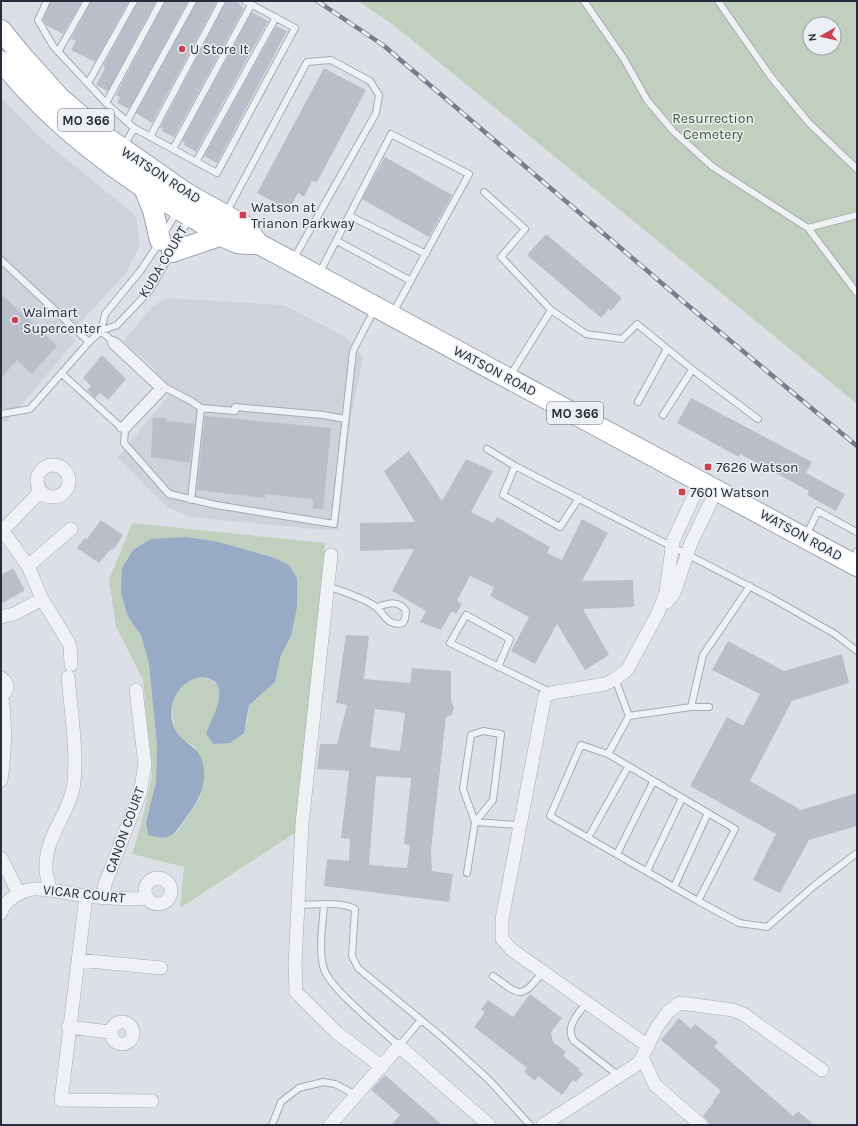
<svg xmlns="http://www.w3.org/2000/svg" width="858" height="1126" viewBox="0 0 858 1126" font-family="Karla,sans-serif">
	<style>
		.built { fill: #cfd2db }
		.green { fill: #c1d0be; fill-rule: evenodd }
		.water { fill: #98abc6 }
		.building { fill: #babec9; fill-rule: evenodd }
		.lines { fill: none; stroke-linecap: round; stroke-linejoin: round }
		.service-casing { stroke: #a6aab3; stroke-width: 8 }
		.minor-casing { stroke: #a6aab3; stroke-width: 14 }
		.primary-casing { stroke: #9ca3b1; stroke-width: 22 }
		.service { stroke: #eff1f5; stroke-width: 6 }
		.minor { stroke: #eff1f5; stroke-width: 13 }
		.primary { stroke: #fff; stroke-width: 20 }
		.rail-casing { stroke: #767e8f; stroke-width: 4.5 }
		.rail { stroke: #eceff4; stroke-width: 3; stroke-dasharray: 9; stroke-linecap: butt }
		.poi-dot { fill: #ca434e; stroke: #eceff4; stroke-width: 1.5 }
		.labels { text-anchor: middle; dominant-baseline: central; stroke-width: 3; stroke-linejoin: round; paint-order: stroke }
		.shield { fill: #eceff4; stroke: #626773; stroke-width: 1 }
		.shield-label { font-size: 13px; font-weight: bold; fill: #272d3c }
		.poi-label { font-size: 14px; fill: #272d3c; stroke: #eceff4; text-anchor: start }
		.park-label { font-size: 14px; fill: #395734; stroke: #eceff4 }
		.street-label { font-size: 14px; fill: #272d3c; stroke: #eceff4 }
	</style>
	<rect width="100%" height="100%" fill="#dce0e6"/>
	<path class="built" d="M1,97L37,135L136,216L140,245L126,273L69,335L75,341L8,421L1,422Z
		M167,298L284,305L346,337L363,357L351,416L338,530H323L190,517L167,507L117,458L169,395L154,368L123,341L153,306Z"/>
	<path class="green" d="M358,1H857V404L396,27ZM810,24H834V48H810Z
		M132,523L325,543L298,831L180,908L184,867L132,854L140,828L152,777L143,680L116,627L109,580ZM246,550L272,557L289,565L291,636L281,655L275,682L249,705L247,723L213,744L206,734L221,698L218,685L210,679L198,677L186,682L177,693L172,707L174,727L181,738L195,747L204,773L200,798L176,834L146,822L156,782L157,745L149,664L141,635Z"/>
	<path class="water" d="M187,537L218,542L272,557L289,565L297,578V607L291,636L281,655L275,682L249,705L244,733L230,743L213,744L206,734C211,719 228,693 214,681C210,678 202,676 197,678C177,683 166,708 174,727C182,747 204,743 204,774C204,795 194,806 183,822C173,838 166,840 148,835L146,822L156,782L157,745L149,664L141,635L128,617L121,593L122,568L133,550L151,539Z"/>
	<path class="building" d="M51,1H82L63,34L46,25L43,20Z
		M91,1H129L95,62L71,50L76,41L71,39Z
		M138,1H156L108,91L96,85L105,68L103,66Z
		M165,1H188L129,109L117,103L120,97L116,95Z
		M197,1H217L152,123L136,113Z
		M226,1H236L244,8L174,137L162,131L163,129L160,128Z
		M252,12L268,21L196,152L184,145L185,143L182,141Z
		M276,26L287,31L217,163L204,156Z
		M324,68L366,90L317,182L312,181L304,197L298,193L289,210L257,193Z
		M385,157L452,195L429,237L362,199Z
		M546,234L622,298L611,311L609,309L601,318L527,255Z
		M1,294L57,346L32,374L17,360L1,378Z
		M102,355L126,379L108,400L100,393L95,398L87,390L91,386L83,378Z
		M691,398L812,462L806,473L845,494L836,511L807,495L809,491L740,454L739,457L677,423Z
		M205,416L331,428L323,509H313V499L265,494V498L197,490Z
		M153,418H166V421L195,424L190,463L151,457Z
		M409,451L442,501L466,459L493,471L471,512L493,523L497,517L550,547L547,553L562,560L582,519L608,533L582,581L633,580L634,607L583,609L609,655L585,670L557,624L535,664L511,651L529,617L490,596L494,587L470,576L457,601L462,604L456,614L452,611L441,630L420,622L426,611L392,591L414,549L360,551V523L415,522L384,471Z
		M101,520L123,535L114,549L110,550L99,563L77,548L84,538L87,539Z
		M13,568L25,590L1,604V575Z
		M346,635L369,636L364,679L410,683L412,668L451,671V699L454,708L452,715L446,717L431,850L432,871L453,874L449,902L324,886L327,859L349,861L350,839L341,838L349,771L317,769L320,744H337L347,705L336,703ZM375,709L405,713L400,751L370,747ZM376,776L411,778L404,844L410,845L407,868L369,865Z
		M728,641L784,671L842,654L849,683L792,701L750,781L801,810L857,793V826L809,840L780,893L753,880L776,834L690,786L727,717L743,726L760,694L712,670Z
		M530,994L562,1018L551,1032L553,1042L566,1052L563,1056L580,1069L578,1070L583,1074L576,1082L573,1080L562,1095L538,1076L535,1081L524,1072L527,1068L474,1027L485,1012L481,1009L488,1000L513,1017Z
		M679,1018L691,1029L695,1024L718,1042L714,1047L793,1116L798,1111L814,1125H711L703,1116L714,1102L713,1101L721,1091L661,1040Z
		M385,1075L442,1125H391L400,1115L371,1090Z"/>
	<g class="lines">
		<defs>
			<path id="service" d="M47,1L38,20L53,46L106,103L134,128
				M584,1L624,59L647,100L673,131L713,167L808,228L857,293
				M718,1L771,77L809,123L857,169
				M58,52L87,1
				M88,83L134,1
				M106,103L161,1
				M127,121L193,1
				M150,137L222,1
				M124,146L134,128L217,173L295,28L245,1
				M173,149L251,5
				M196,162L276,17
				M484,192L525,229L501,257L551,310
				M226,213L307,62L331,60L370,81L379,95L376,113L293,260
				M350,216L426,254
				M808,228L857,215
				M163,235L177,212
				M337,241L411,281
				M175,245L189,218
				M1,260L89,342
				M319,274L391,134L469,174L393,313
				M101,331L105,314L141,270L159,243
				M101,331L110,339L112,345L158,388L120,428
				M110,339L116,341L166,388L191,401L201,408L235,411V407L323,415L345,419
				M61,373L125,431L166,388
				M510,376L551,310L586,334L622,339L637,324L698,374L758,419
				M638,402L667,349
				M1,414L30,409L89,342L101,331L117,325L138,303L150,290L171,253
				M663,415L692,370
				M125,431L124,443L169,494L216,505L334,524L353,351L374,310
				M487,449L515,466L770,597L835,634L857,651
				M515,466L503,495L560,527L579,498
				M191,500L201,408
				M806,536L818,511L857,532
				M853,562L857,551
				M327,586C341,591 365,598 376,607C385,615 388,627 403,623L405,619L406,611C399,599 387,604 377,607
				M498,667L510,639L466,615L450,643L550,692
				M691,707L703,655L750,586
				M629,716L691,707H709
				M483,731L501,734L493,800L475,822L463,789L471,735Z
				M581,745L608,754L735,829L698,901L550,816Z
				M608,754L629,716L615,679
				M588,838L628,767
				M617,854L653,782
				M647,871L682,798
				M467,873L475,822L519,825
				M674,887L708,813
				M698,901L739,923L767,927L815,885L857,853
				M297,905C312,905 343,901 355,909L352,956L358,968L443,1038L489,1080L530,1125
				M324,905C323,922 318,953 324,969C331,990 381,1029 399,1046L421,1020
				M493,976C521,996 520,1000 543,972
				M587,1002C579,1013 564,1027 574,1041L619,1076
				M272,1125L281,1102L299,1088L323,1082L335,1084L356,1095"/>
			<path id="minor" d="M37 481a16 16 0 1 1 32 0a16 16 0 1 1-32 0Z
				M3,531L28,566L42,599L70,645L71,665
				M1,532L40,492
				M331,555L302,824L295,964L296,992L336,1032L382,1067
				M28,566L71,529
				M667,602L674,593L691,543L717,489
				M1,617L14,614L42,599
				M1,678C9,683 9,691 1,696
				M1,780C5,752 6,723 2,696
				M1,858L19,894
				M145 891a13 13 0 1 1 26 0a13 13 0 1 1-26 0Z
				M50,890C49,883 46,876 46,869C44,837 71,812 74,782C77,747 71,711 68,677
				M86,896L61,1100L152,1101
				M103,897L105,884L140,793L145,765L136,690
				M1,913C3,901 22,890 34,889C52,888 68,894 86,896C106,898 127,900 147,898
				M78,960L161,968
				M111 1033a11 11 0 1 1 22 0a11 11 0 1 1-22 0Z
				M68,1027L110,1032
				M648,1046L512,950L502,939V919L545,696L551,693L605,684L615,679L627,670L658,613L666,592L673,541L701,481
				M642,1057L655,1085L701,1125
				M330,1125L399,1046L489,1125
				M543,1125L639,1063L657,1027L668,1012L680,1003L733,1010L743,1014L822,1070"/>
			<path id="primary" d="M1,30L23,57L59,97L103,135L186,193L243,225L259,244L857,566
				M1,61C53,126 123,178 195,219C208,226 223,239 238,243C245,244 252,244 259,244
				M144,188L153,210L160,240
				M172,252L222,235"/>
		</defs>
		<use href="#service" class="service-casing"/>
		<use href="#minor" class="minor-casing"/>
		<use href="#primary" class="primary-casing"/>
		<use href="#service" class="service"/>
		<use href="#minor" class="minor"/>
		<use href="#primary" class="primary"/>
		<defs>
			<path id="rail" d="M317,1L383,45L685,303L857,446"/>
		</defs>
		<use href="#rail" class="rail-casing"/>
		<use href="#rail" class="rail"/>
	</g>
	<g class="poi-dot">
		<circle cx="182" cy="49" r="4"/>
		<rect x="239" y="211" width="8" height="8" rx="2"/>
		<circle cx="15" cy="320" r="4"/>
		<rect x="704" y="463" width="8" height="8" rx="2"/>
		<rect x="678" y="488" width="8" height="8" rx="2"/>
	</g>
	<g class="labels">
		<g class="shield">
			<rect x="58" y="109" width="56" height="22" rx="3"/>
			<rect x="547" y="402" width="56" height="22" rx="3"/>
		</g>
		<g class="shield-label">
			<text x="86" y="120">MO 366</text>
			<text x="575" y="413">MO 366</text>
		</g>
		<g class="poi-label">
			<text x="190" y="49">U Store It</text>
			<text x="251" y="207">Watson at<tspan x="251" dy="16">Trianon Parkway</tspan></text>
			<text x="23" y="312">Walmart<tspan x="23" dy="16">Supercenter</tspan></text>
			<text x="716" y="467">7626 Watson</text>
			<text x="690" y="492">7601 Watson</text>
		</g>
		<g class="park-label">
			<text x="713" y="118">Resurrection<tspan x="713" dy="16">Cemetery</tspan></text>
		</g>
		<g class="street-label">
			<text transform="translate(161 175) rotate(33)">WATSON ROAD</text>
			<text transform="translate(163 262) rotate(-59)">KUDA COURT</text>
			<text transform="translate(495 371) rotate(28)">WATSON ROAD</text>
			<text transform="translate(801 535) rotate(29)">WATSON ROAD</text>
			<text transform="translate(125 830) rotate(-70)">CANON COURT</text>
			<text transform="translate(84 894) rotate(6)">VICAR COURT</text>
		</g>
	</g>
	<rect width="858" height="1126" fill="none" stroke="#272d3c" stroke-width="4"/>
	<g transform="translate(822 36) rotate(262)"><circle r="19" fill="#eceff4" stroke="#9da1aa"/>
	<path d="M0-3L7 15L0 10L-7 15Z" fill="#ca434e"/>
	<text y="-6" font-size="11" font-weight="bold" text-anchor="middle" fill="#272d3c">N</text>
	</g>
</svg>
